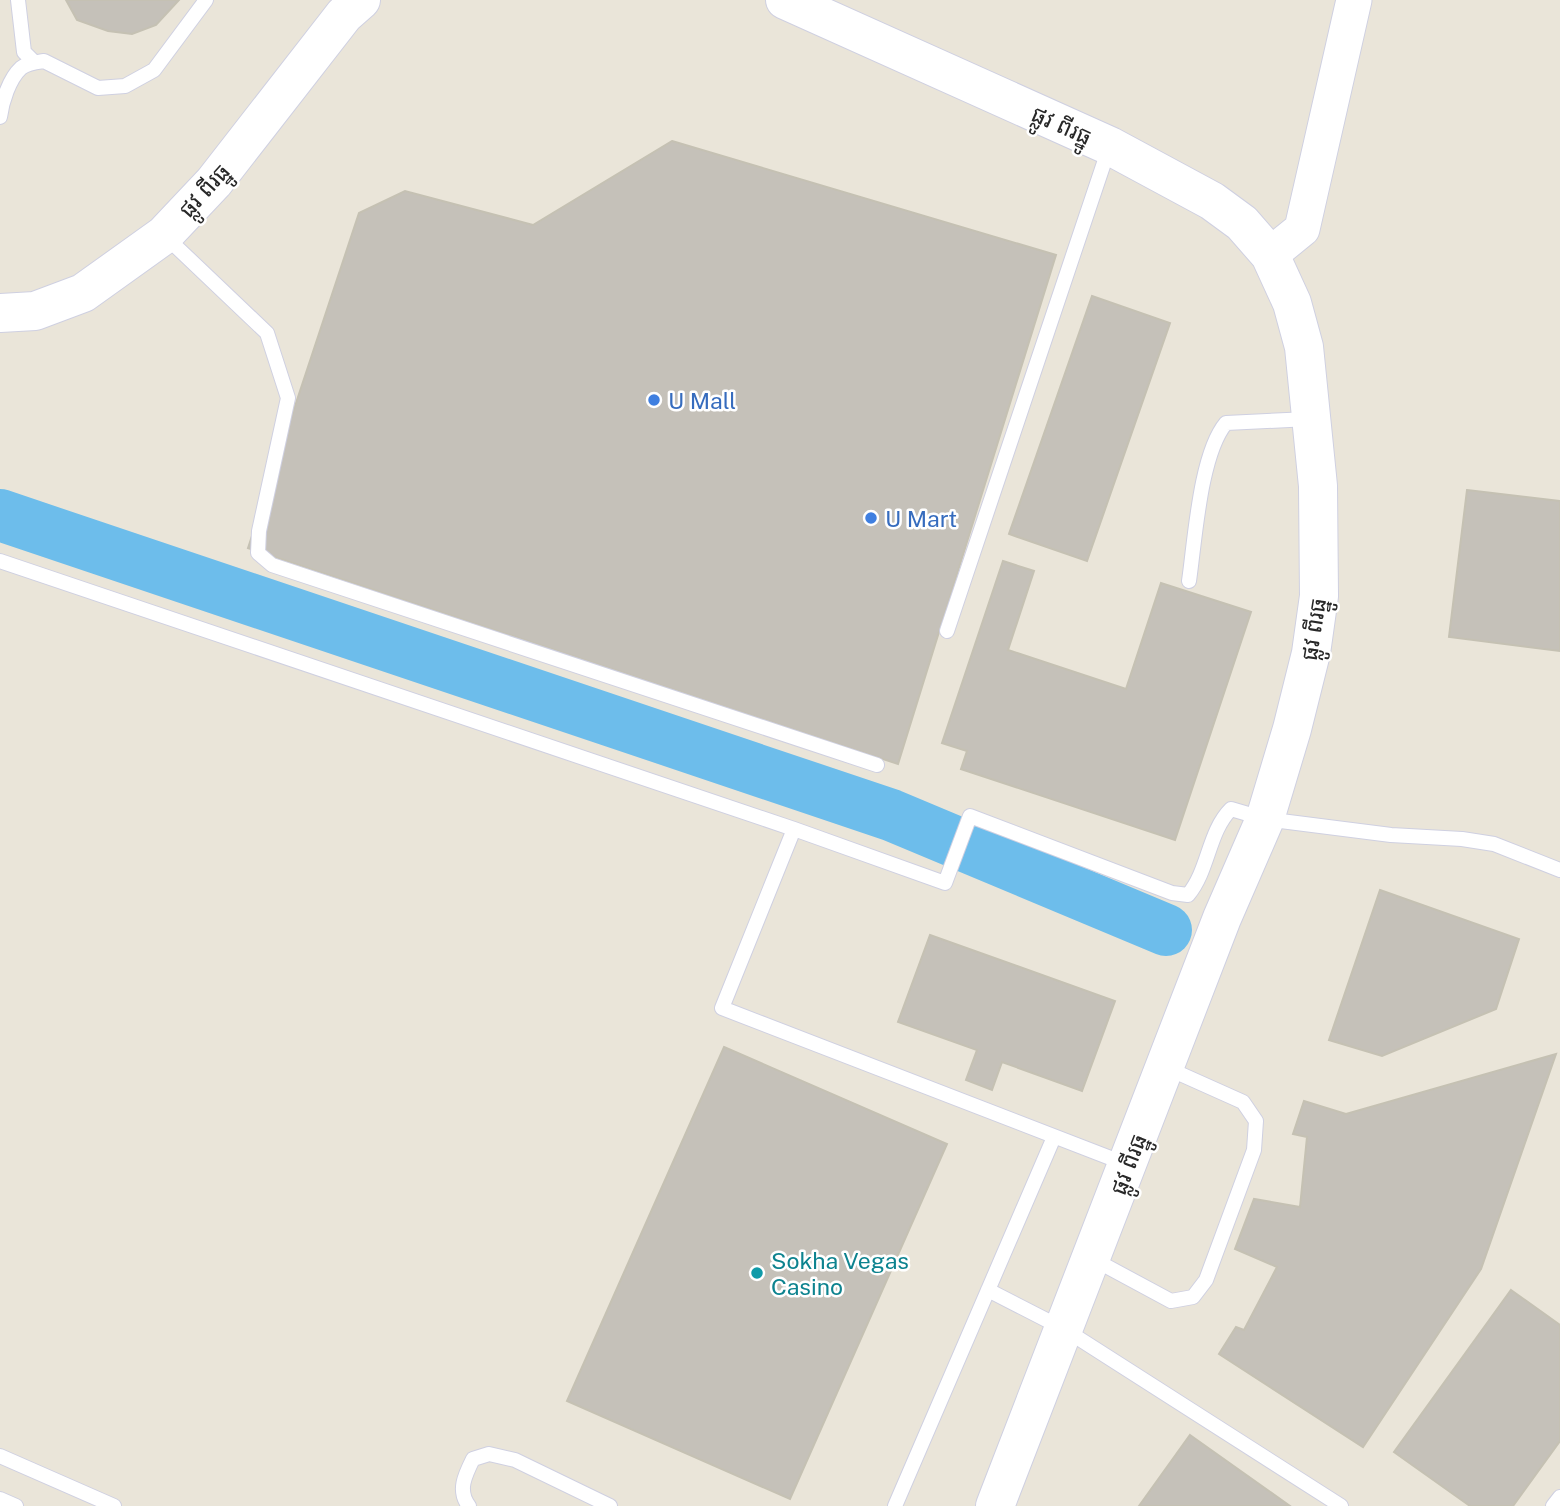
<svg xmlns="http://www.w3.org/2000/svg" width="1560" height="1506" viewBox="0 0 1560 1506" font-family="'Public Sans','Noto Sans Khmer',sans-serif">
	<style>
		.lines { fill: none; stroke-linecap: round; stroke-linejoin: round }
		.river { stroke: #6dbdeb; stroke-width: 52 }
		.building { fill: #c5c1b9; stroke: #c5c1b3; stroke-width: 2 }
		.service-casing { stroke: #cfd0e1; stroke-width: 16 }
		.tertiary-casing { stroke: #cfd0e1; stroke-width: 37 }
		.secondary-casing { stroke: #cfd0e1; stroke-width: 40 }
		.service { stroke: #fff; stroke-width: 14 }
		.tertiary { stroke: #fff; stroke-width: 35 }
		.secondary { stroke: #fff; stroke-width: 38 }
		.shop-dot { fill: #3f7fe0; stroke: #fff; stroke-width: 2.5 }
		.culture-dot { fill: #0f9aa8; stroke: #fff; stroke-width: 2.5 }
		.labels { text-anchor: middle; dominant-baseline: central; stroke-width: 5; stroke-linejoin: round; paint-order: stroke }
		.street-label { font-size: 23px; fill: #282828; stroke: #fff }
		.shop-label { font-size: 23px; fill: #366cbe; stroke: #fff; text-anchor: start }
		.culture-label { font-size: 23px; fill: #0d838f; stroke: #fff; text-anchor: start }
	</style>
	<rect width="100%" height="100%" fill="#eae5d9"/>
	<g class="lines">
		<path class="river" d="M0,515L891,815L1166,930"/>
	</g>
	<path class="building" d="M66,0H179L156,25L132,34L108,31L77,20Z
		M672,141L1056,255L898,764L248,548L359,213L405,191L533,225Z
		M1092,296L1170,323L1087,561L1009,534Z
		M1467,490L1560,501V651L1449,637Z
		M1003,561L1034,571L1008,650L1126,689L1161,583L1251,612L1175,840L961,769L967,751L942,743Z
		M1380,890L1519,939L1496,1009L1382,1056L1329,1040Z
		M930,935L1115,1001L1082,1091L1002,1062L992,1090L966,1080L977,1050L898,1022Z
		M724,1047L947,1144L790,1499L567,1401Z
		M1556,1054L1481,1269L1363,1447L1219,1354L1236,1327L1244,1330L1277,1267L1235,1249L1254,1199L1300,1207L1307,1137L1293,1134L1304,1101L1346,1114Z
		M1511,1290L1560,1325V1441L1513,1506H1470L1394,1452Z
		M1190,1435L1290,1506H1139Z"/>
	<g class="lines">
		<defs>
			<path id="service" d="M18,0L24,52L34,62
				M0,117C2,102 9,79 21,68C27,63 37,62 44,61L98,88L125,86L154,70L206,0
				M165,236L267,333L288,398L259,531L258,553L272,565L877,765
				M0,561L794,829L945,883L970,816L1172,893L1188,895C1209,870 1208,832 1231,809L1265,819L1391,835L1462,839L1494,844L1560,870
				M1189,581C1195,540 1200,454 1226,423L1309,419
				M947,631L1109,148
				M794,829L722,1008L1126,1164
				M1093,1259L1171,1301L1193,1297L1206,1280L1254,1150L1256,1121L1243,1102L1167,1068
				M988,1290L1064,1329L1341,1506
				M0,1456L114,1506
				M0,1499L16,1506
				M469,1506C457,1491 465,1475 473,1459L489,1454L515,1460L610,1506
				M895,1506L1054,1137
				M1553,1506L1560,1497"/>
			<path id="tertiary" d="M1270,255L1302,229L1354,0"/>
			<path id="secondary" d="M785,0L1110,146L1212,201L1242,223L1270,255L1292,303L1304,347L1318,486L1319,596L1311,653L1292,729L1265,819L1222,918L995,1506
				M0,313L35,311L83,293L164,235L214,182L344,15L361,0"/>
		</defs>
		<use href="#service" class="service-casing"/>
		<use href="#tertiary" class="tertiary-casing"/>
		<use href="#secondary" class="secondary-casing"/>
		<use href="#service" class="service"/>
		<use href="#tertiary" class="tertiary"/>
		<use href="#secondary" class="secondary"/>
	</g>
	<g class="shop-dot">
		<circle cx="654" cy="400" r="7"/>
		<circle cx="871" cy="518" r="7"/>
	</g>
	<circle class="culture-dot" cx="757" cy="1273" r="7"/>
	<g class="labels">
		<g class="street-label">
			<text transform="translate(1062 125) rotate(24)">ផ្លូវ ពីរធ្នូ</text>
			<text transform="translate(204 190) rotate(-48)">ផ្លូវ ពីរធ្នូ</text>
			<text transform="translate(1313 629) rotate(-81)">ផ្លូវ ពីរធ្នូ</text>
			<text transform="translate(1128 1164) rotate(-69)">ផ្លូវ ពីរធ្នូ</text>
		</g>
		<g class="shop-label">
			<text x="668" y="400">U Mall</text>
			<text x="885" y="518">U Mart</text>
		</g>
		<g class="culture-label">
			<text x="771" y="1260">Sokha Vegas<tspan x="771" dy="26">Casino</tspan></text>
		</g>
	</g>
</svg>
